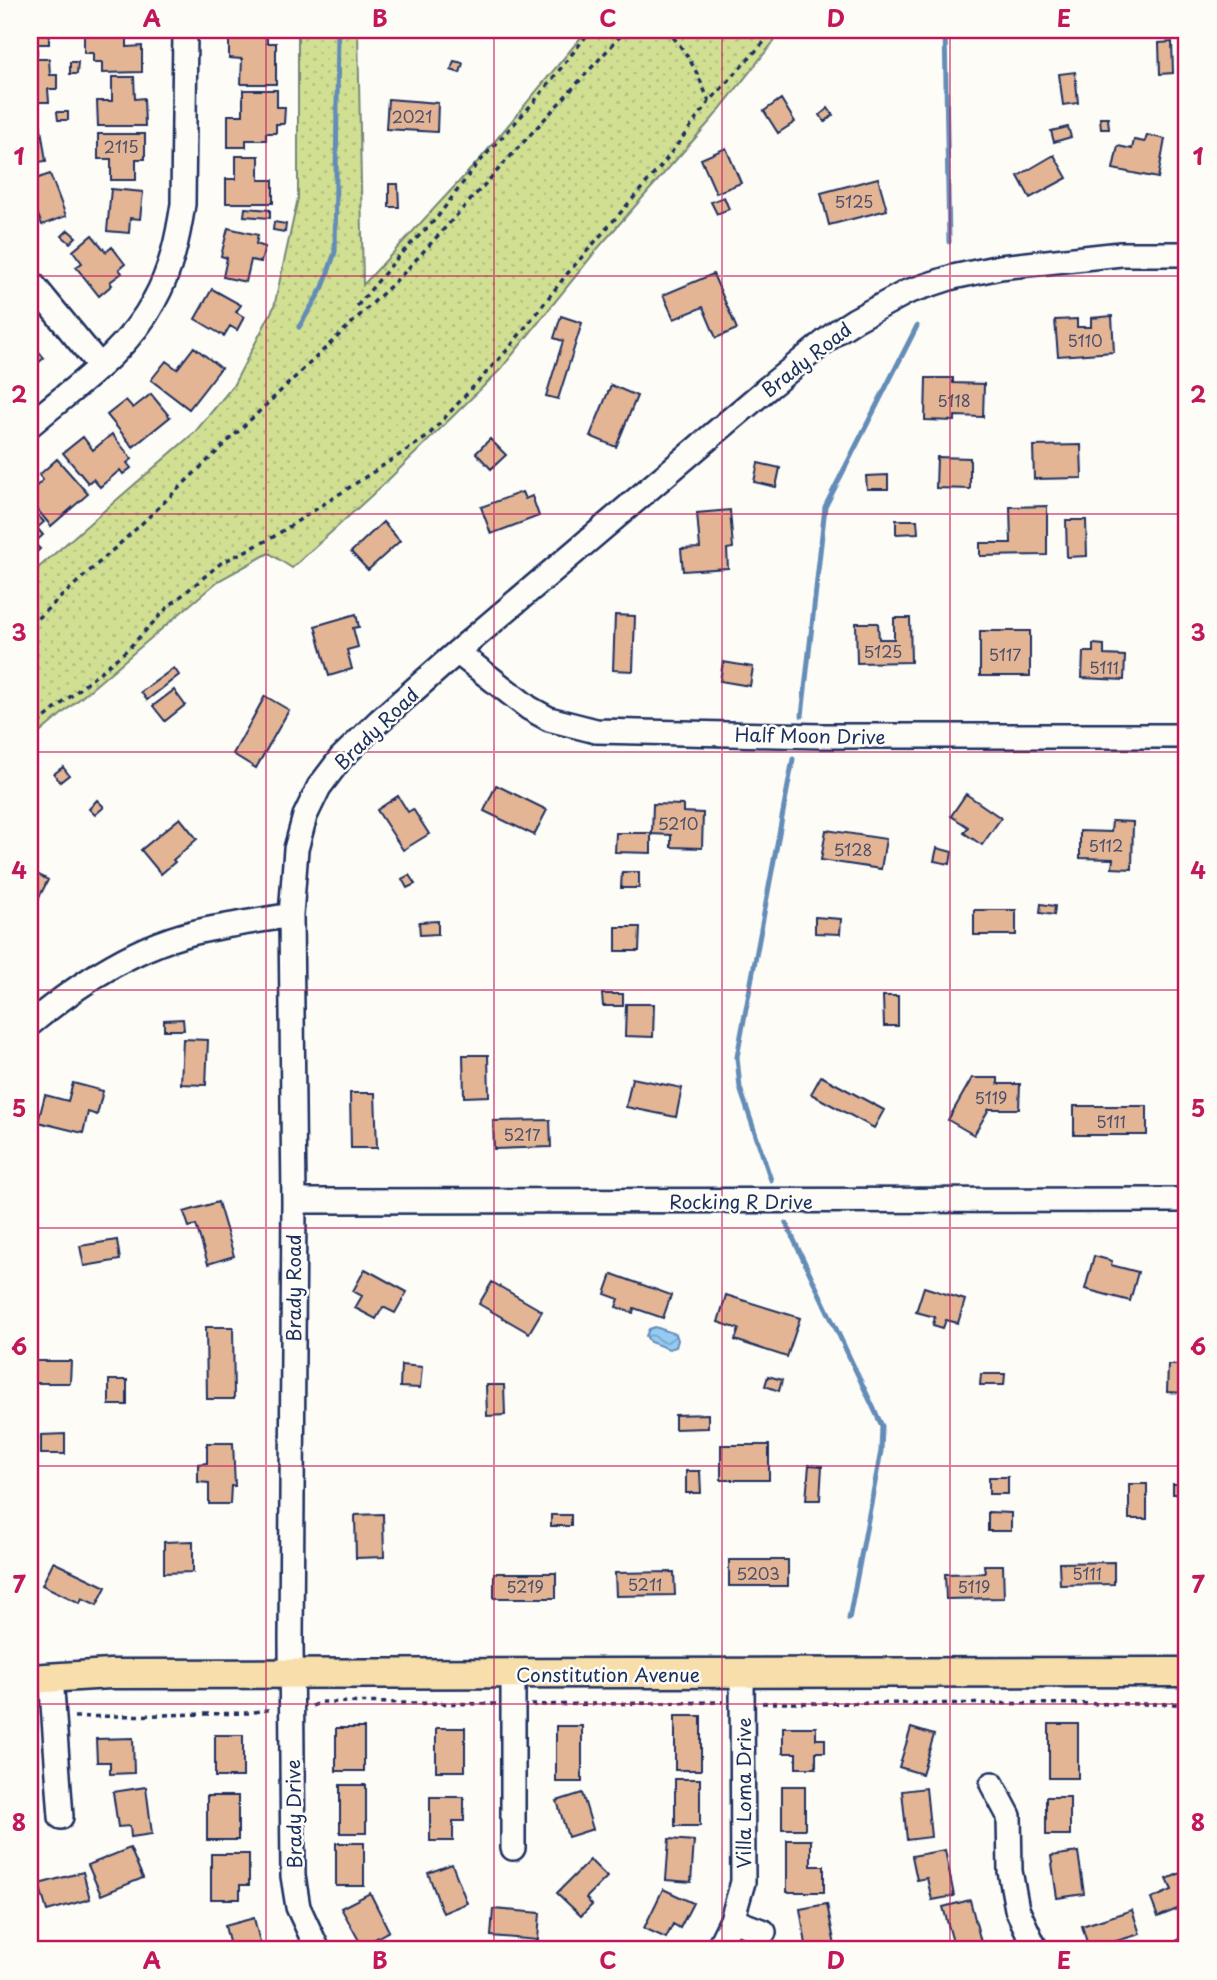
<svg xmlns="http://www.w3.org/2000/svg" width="1217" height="1980" viewBox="0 0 1217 1980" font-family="'Playpen Sans',sans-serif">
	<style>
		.grass { fill: url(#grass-dots); stroke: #768778; stroke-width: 2 }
		.water { fill: url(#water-waves); stroke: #648cb7; stroke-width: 2 }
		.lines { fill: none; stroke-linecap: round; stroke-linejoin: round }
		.stream { stroke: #648cb7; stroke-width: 5 }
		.building { fill: #e4b595; stroke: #1b2f5e; stroke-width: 2 }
		.minor-casing { stroke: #1b2f5e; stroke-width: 28 }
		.major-casing { stroke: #1b2f5e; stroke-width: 33 }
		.path { stroke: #1b2f5e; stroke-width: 3.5; stroke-dasharray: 5 5; stroke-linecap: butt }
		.minor { stroke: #fdfcf7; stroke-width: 23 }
		.major { stroke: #f8deab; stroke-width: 28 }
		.grid { fill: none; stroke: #c2185b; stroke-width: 2; stroke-opacity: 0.55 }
		.labels { text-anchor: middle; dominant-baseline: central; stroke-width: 5; stroke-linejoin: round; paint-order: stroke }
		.number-label { font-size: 16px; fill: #4d506c }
		.street-label { font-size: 19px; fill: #1b2f5e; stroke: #fdfcf7 }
		.neatline { fill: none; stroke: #c2185b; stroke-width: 2.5 }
		.grid-label { font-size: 23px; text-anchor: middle; font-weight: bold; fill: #c2185b }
	</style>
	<defs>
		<pattern id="grass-dots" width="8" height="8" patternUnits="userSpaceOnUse" patternTransform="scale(1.75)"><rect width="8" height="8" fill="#d0df92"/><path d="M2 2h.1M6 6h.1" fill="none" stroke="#b2c080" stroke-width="1.8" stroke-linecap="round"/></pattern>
		<pattern id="water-waves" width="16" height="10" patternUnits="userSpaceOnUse" patternTransform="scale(1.75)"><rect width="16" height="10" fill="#95caf3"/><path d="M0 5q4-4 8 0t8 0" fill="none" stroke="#79a4c8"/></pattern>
	</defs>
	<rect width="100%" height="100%" fill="#fdfcf7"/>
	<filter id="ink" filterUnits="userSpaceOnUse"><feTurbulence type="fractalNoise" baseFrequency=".0143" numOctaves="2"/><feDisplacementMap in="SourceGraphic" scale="14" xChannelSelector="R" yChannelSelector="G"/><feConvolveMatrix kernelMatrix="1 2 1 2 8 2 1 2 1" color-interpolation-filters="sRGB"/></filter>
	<g filter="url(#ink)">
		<path class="grass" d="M298,30H358L363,285L481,158L587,30H783L712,119L599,247L501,369L384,484L292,568L269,553L218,581L30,741V575L195,432L233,386L274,307L298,198Z"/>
		<path class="water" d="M655,1327L676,1334L678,1340L676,1347L669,1349L650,1342L646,1336L649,1329Z"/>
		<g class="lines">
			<path class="stream" d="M945,30L949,242
				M299,327L323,287L335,252L338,30
				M802,716L825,507L917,326
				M771,1180L740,1088L737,1057L793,759
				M786,1223L882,1426L881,1451L849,1619"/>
		</g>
		<path class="building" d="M30,30H57V34H49V44H37V54H30Z
			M84,30H127V47L142,46V72L102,73V62H93V53H84Z
			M229,33H267V43H276V84H241L242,59L229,58Z
			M1172,42L1173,73L1160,74L1159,43Z
			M30,59H49L50,75H57V89H48L49,102H37V110H30Z
			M454,61L463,63L460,73L451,70Z
			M70,62H78L77,74H70Z
			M1075,72L1078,103L1063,105L1059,74Z
			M112,77H134L135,99L144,98L145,126H98L97,101H112Z
			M243,90H277V107H285L284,124H276V133H266V140H246V147H228V115H243Z
			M388,99L438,103L437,132L386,129Z
			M781,99L795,122L778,133L764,111Z
			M828,108L833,115L825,122L820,115Z
			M57,112H68V120H58Z
			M39,116L46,161L30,163V117Z
			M1100,118H1108L1109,129H1101Z
			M1068,127L1071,137L1054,142L1051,131Z
			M98,134H145V159H136V180H111V159H98Z
			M1147,135L1165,139L1158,178L1113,169L1118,146L1132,149L1134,140L1145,142Z
			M726,148L741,183L716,193L701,159Z
			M1054,155L1067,178L1030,198L1018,176Z
			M236,156H259V180H273V203H226V179H236Z
			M50,174L66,216L42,225L37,212L30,215V181Z
			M878,178L887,210L829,225L821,193Z
			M389,184H398L399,207H389Z
			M111,189L143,192L140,219L130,218L129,233L107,231Z
			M724,197L729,209L717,214L711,202Z
			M245,208L270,210V218L244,216Z
			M274,222L286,224L285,232L273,230Z
			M228,228L258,235L256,244L265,247L261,262L251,260L246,282L223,277L227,258L221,256Z
			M68,230L76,237L70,243L62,236Z
			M92,235L106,252L112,247L125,264L119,269L122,273L110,282L112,285L99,296L76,267L82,263L73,251Z
			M713,274L737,329L716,338L703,307L674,319L663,295Z
			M212,289L241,305L236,312L244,317L237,330L230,326L224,336L195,319Z
			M561,316L582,323L558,399L546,396L563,341L554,338Z
			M1112,316L1114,352L1058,356L1055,320L1077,319V327H1091V318Z
			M30,341L44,358L30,370Z
			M194,347L221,368L189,409L151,380L166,361L177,369Z
			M926,378H953V383L984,384L983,417L955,416V421L925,420Z
			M611,385L637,396L616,447L590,436Z
			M151,394L170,417L133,447L107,415L126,400L133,408Z
			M112,434L132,459L127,463L131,468L123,474L120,470L100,487L93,479L88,483L63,453L83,437L93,450Z
			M490,439L506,455L491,469L476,453Z
			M1081,445L1082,478L1034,479L1033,446Z
			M937,457L970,458V489L936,488Z
			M57,459L88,494L51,526L30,501V492L43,480L39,475Z
			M758,463L780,468L776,487L754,482Z
			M888,475V489H867L866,476Z
			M522,492L525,499L532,496L539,516L491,534L481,507Z
			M1047,506V555L980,556V543H1011L1010,507Z
			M30,507L44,522L37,528L43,535L34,543L40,549L30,558Z
			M730,510L733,548L727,549L728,568L683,571L681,549L700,548L697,513Z
			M896,520H917L918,533L896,534Z
			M1066,520H1086L1087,556L1067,557Z
			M383,522L400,541L368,570L351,552Z
			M356,614L359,627L353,628L358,647L347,650L352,669L329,676L315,626Z
			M615,615L635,616L633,671L613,670Z
			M894,618H910L911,662L857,663L856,623H878L879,639H894Z
			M980,631H1030V676H980Z
			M1093,644L1104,645V655L1125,656L1124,680L1082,678L1083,652H1093Z
			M723,662L753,667L750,686L720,681Z
			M174,668L179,675L147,700L141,692Z
			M174,690L185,705L165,721L153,706Z
			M265,696L289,710L256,768L233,754Z
			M63,767L69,775L60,782L54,774Z
			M496,785L547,810L534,835L484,811Z
			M966,794L1001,818L982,845L964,833L968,827L951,816Z
			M398,796L408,812L413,809L429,834L403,850L377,810Z
			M97,800L104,807L95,815L89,809Z
			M653,804L683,805V812L703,813L702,848L671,847V835L652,834Z
			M180,818L197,839L173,860L175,862L161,874L141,850Z
			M1112,821L1133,822L1132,869L1112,868L1113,859L1080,858V831L1111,832Z
			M826,830L886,839L881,869L821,860Z
			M616,833H651V853L615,852Z
			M937,848L952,852L950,864L934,861Z
			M30,870L48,880L30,915Z
			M622,872H639V888H621Z
			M409,875L415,884L407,888L402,879Z
			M1041,904L1055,906L1054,915L1040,913Z
			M974,910H1016V935H974Z
			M815,917L841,919L840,934L815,933Z
			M438,921V934L420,935L419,922Z
			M616,927H640L639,951H616Z
			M602,994H623V1006H603Z
			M883,996H898V1026H884Z
			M626,1004H654L653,1037L625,1036Z
			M183,1019L184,1030H164V1020Z
			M183,1039L208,1040L206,1085L181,1084Z
			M463,1055H488L489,1096L464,1097Z
			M821,1076L884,1110L874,1128L811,1094Z
			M632,1078L682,1088L676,1117L626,1107Z
			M972,1078H998V1084H1020L1019,1109H989L974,1135L948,1120Z
			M73,1083L103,1091L97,1115L88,1112L83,1133L38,1122L45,1095L68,1101Z
			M350,1093H375L377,1148H351Z
			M1074,1106H1147V1135H1074Z
			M550,1120L551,1147L494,1149L493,1121Z
			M218,1202L234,1256L208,1264L196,1225L189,1227L184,1212Z
			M117,1240L120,1260L84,1266L80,1246Z
			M1094,1256L1112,1261L1111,1265L1138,1272L1130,1301L1085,1289Z
			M365,1269L407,1292L395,1313L383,1307L376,1319L355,1308L362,1296L353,1291Z
			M612,1274L671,1295L663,1318L634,1308L633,1313L616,1307L619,1299L605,1294Z
			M492,1282L542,1311L529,1333L479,1304Z
			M924,1287L965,1300L958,1323L946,1320L943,1328L933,1325L935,1317L916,1312Z
			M726,1295L800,1318L787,1357L735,1340L739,1329L718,1322Z
			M206,1327H233L234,1399H207Z
			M30,1361H71L70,1383H30Z
			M401,1365L422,1367L420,1388L400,1387Z
			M1168,1365H1187V1393L1167,1392Z
			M981,1374H1005L1004,1385H980Z
			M768,1376L782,1380L779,1391L765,1386Z
			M109,1380H127V1405H109Z
			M486,1385H504L505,1415L487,1416Z
			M708,1414V1428L675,1429V1415Z
			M65,1434V1454H41V1435Z
			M207,1443H233L235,1486H231L230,1504H209V1483L198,1482V1464L207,1463Z
			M721,1445H769V1480H721Z
			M809,1465L822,1466L820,1500H806Z
			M686,1471H700L701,1493H686Z
			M989,1477H1008V1494H989Z
			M1129,1484H1147V1519H1129Z
			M1173,1484H1186V1494H1173Z
			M988,1512L1011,1513V1531H988Z
			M383,1514L384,1557L356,1558L355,1515Z
			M551,1515H571V1526H551Z
			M193,1541V1572L164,1573V1542Z
			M729,1560H788V1586H729Z
			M53,1562L106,1587L97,1605L82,1598L80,1603L42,1585Z
			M1114,1562V1584L1060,1585L1059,1563Z
			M984,1565H1003L1004,1598L946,1599L945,1574L985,1573Z
			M674,1572L675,1595L616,1596L615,1573Z
			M494,1573H556V1598H494Z
			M675,1716H701V1770H675Z
			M1049,1724H1078V1778H1049Z
			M556,1726H582V1782H556Z
			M783,1727H816V1739H825V1752H816V1768H796V1753H783Z
			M336,1728H364V1771H336Z
			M436,1728H465V1771H436Z
			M911,1728L934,1735L922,1774L899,1767Z
			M215,1735H243V1777H215Z
			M133,1738L134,1773L110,1774V1762H97L96,1739Z
			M675,1779H700V1826H675Z
			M340,1785H366V1833H340Z
			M782,1786H805V1829H782Z
			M146,1787L152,1834L131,1837L130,1826L118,1827L113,1792Z
			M926,1788L931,1837L907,1840L902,1791Z
			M582,1793L593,1829L568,1837L557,1801Z
			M207,1796H238V1840H207Z
			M430,1797H464V1821H453V1841H430Z
			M1046,1797H1070V1835H1046Z
			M1187,1809V1837L1180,1835Z
			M669,1839L694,1841L691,1882L666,1880Z
			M787,1840H811V1866H824V1892H787Z
			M336,1843H364V1886H336Z
			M130,1848L143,1878L101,1895L88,1865Z
			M945,1850L954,1896L932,1900L927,1878L917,1880L912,1856Z
			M1078,1852L1084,1894L1057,1898L1051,1856Z
			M211,1854H249V1885H240V1899H211Z
			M590,1860L607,1877L586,1898L592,1905L581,1916L557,1893Z
			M452,1864L467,1903L443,1913L428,1873Z
			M1187,1870V1905L1158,1917L1151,1899L1172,1890L1167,1879Z
			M83,1872L90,1899L47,1911L39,1884Z
			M663,1889L693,1903L680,1928L673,1924L666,1938L644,1928Z
			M370,1893L389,1931L362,1946L341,1908Z
			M970,1900L981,1942L955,1949L943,1907Z
			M827,1904L835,1946L807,1950L800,1909Z
			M493,1909L540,1913L538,1940L491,1936Z
			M1132,1910L1140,1934L1089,1949L1082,1926Z
			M254,1918L262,1950H231L225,1926Z
			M396,1941L402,1950H380Z"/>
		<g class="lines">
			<defs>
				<path id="minor" d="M30,281L99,365
					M30,425C73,388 127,352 154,301C171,271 178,237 183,204L185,30
					M457,652L529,708L549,719L596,731L822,736H1187
					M30,1024C81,982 139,943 205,930C234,924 263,920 291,915
					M294,1201L1187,1200
					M513,1674V1848
					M51,1676L61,1817
					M992,1784L1009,1816L1010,1871L1017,1909L1036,1950
					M732,1920L764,1932
					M318,1950L298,1907L293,1876L291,1641L294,1201L291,915L296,849L305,816L319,787L341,758L379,721L457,652L769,387L838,331L855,320L907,292L953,277L1000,267L1121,254H1187
					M717,1950L732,1920L743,1882L742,1674
					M1186,1950H1187"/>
				<path id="major" d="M30,1679L110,1674L1187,1672"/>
			</defs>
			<use href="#minor" class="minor-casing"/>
			<use href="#major" class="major-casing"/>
			<path class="path" d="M666,30C687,50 699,75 709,102
				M357,306L399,256L436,219L474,168L534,102L591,30
				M30,625L136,529L401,276L626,30
				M30,730L128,649L168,607L221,563L270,539L427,437L509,348L567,274L662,165L709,102L775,30
				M762,1703L1187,1704
				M531,1705L723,1702
				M312,1706L322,1702L496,1704
				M74,1717L248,1713L273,1709"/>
			<use href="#minor" class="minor"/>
			<use href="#major" class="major"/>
		</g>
	</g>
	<path class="grid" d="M266,30V1950M494,30V1950M722,30V1950M950,30V1950M30,276H1187M30,514H1187M30,752H1187M30,990H1187M30,1228H1187M30,1466H1187M30,1704H1187"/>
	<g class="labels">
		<g class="number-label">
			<text x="412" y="116">2021</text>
			<text x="121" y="146">2115</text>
			<text x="854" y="201">5125</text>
			<text x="1085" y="340">5110</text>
			<text x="954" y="400">5118</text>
			<text x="883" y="651">5125</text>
			<text x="1005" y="654">5117</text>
			<text x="1104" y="667">5111</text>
			<text x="678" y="823">5210</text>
			<text x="1106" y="845">5112</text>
			<text x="853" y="849">5128</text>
			<text x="991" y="1097">5119</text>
			<text x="1111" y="1121">5111</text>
			<text x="522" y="1134">5217</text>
			<text x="758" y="1573">5203</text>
			<text x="1087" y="1573">5111</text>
			<text x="645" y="1584">5211</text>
			<text x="525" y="1586">5219</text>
			<text x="974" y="1586">5119</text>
		</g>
		<g class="street-label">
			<text transform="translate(806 359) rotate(-38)">Brady Road</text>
			<text transform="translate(376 728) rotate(-44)">Brady Road</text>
			<text transform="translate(810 735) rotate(1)">Half Moon Drive</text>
			<text x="741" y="1201">Rocking R Drive</text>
			<text transform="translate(293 1288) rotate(-90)">Brady Road</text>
			<text x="608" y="1674">Constitution Avenue</text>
			<text transform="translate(743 1793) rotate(-90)">Villa Loma Drive</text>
			<text transform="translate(293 1814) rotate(-91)">Brady Drive</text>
		</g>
	</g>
	<rect width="1217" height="1980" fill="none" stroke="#fdfcf7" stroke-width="77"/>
	<rect x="38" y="38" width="1140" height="1903" class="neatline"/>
	<g class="grid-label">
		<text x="152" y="27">A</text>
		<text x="380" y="27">B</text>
		<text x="608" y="27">C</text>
		<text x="836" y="27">D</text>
		<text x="1064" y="27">E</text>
		<text x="19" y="165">1</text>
		<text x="1198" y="165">1</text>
		<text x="19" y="403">2</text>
		<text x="1198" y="403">2</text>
		<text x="19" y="641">3</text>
		<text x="1198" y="641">3</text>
		<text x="19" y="879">4</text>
		<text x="1198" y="879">4</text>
		<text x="19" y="1117">5</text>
		<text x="1198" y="1117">5</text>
		<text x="19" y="1355">6</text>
		<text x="1198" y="1355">6</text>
		<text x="19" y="1593">7</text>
		<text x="1198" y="1593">7</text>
		<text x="19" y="1831">8</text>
		<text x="1198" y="1831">8</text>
		<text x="152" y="1969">A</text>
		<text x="380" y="1969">B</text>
		<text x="608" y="1969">C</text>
		<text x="836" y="1969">D</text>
		<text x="1064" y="1969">E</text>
	</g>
</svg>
